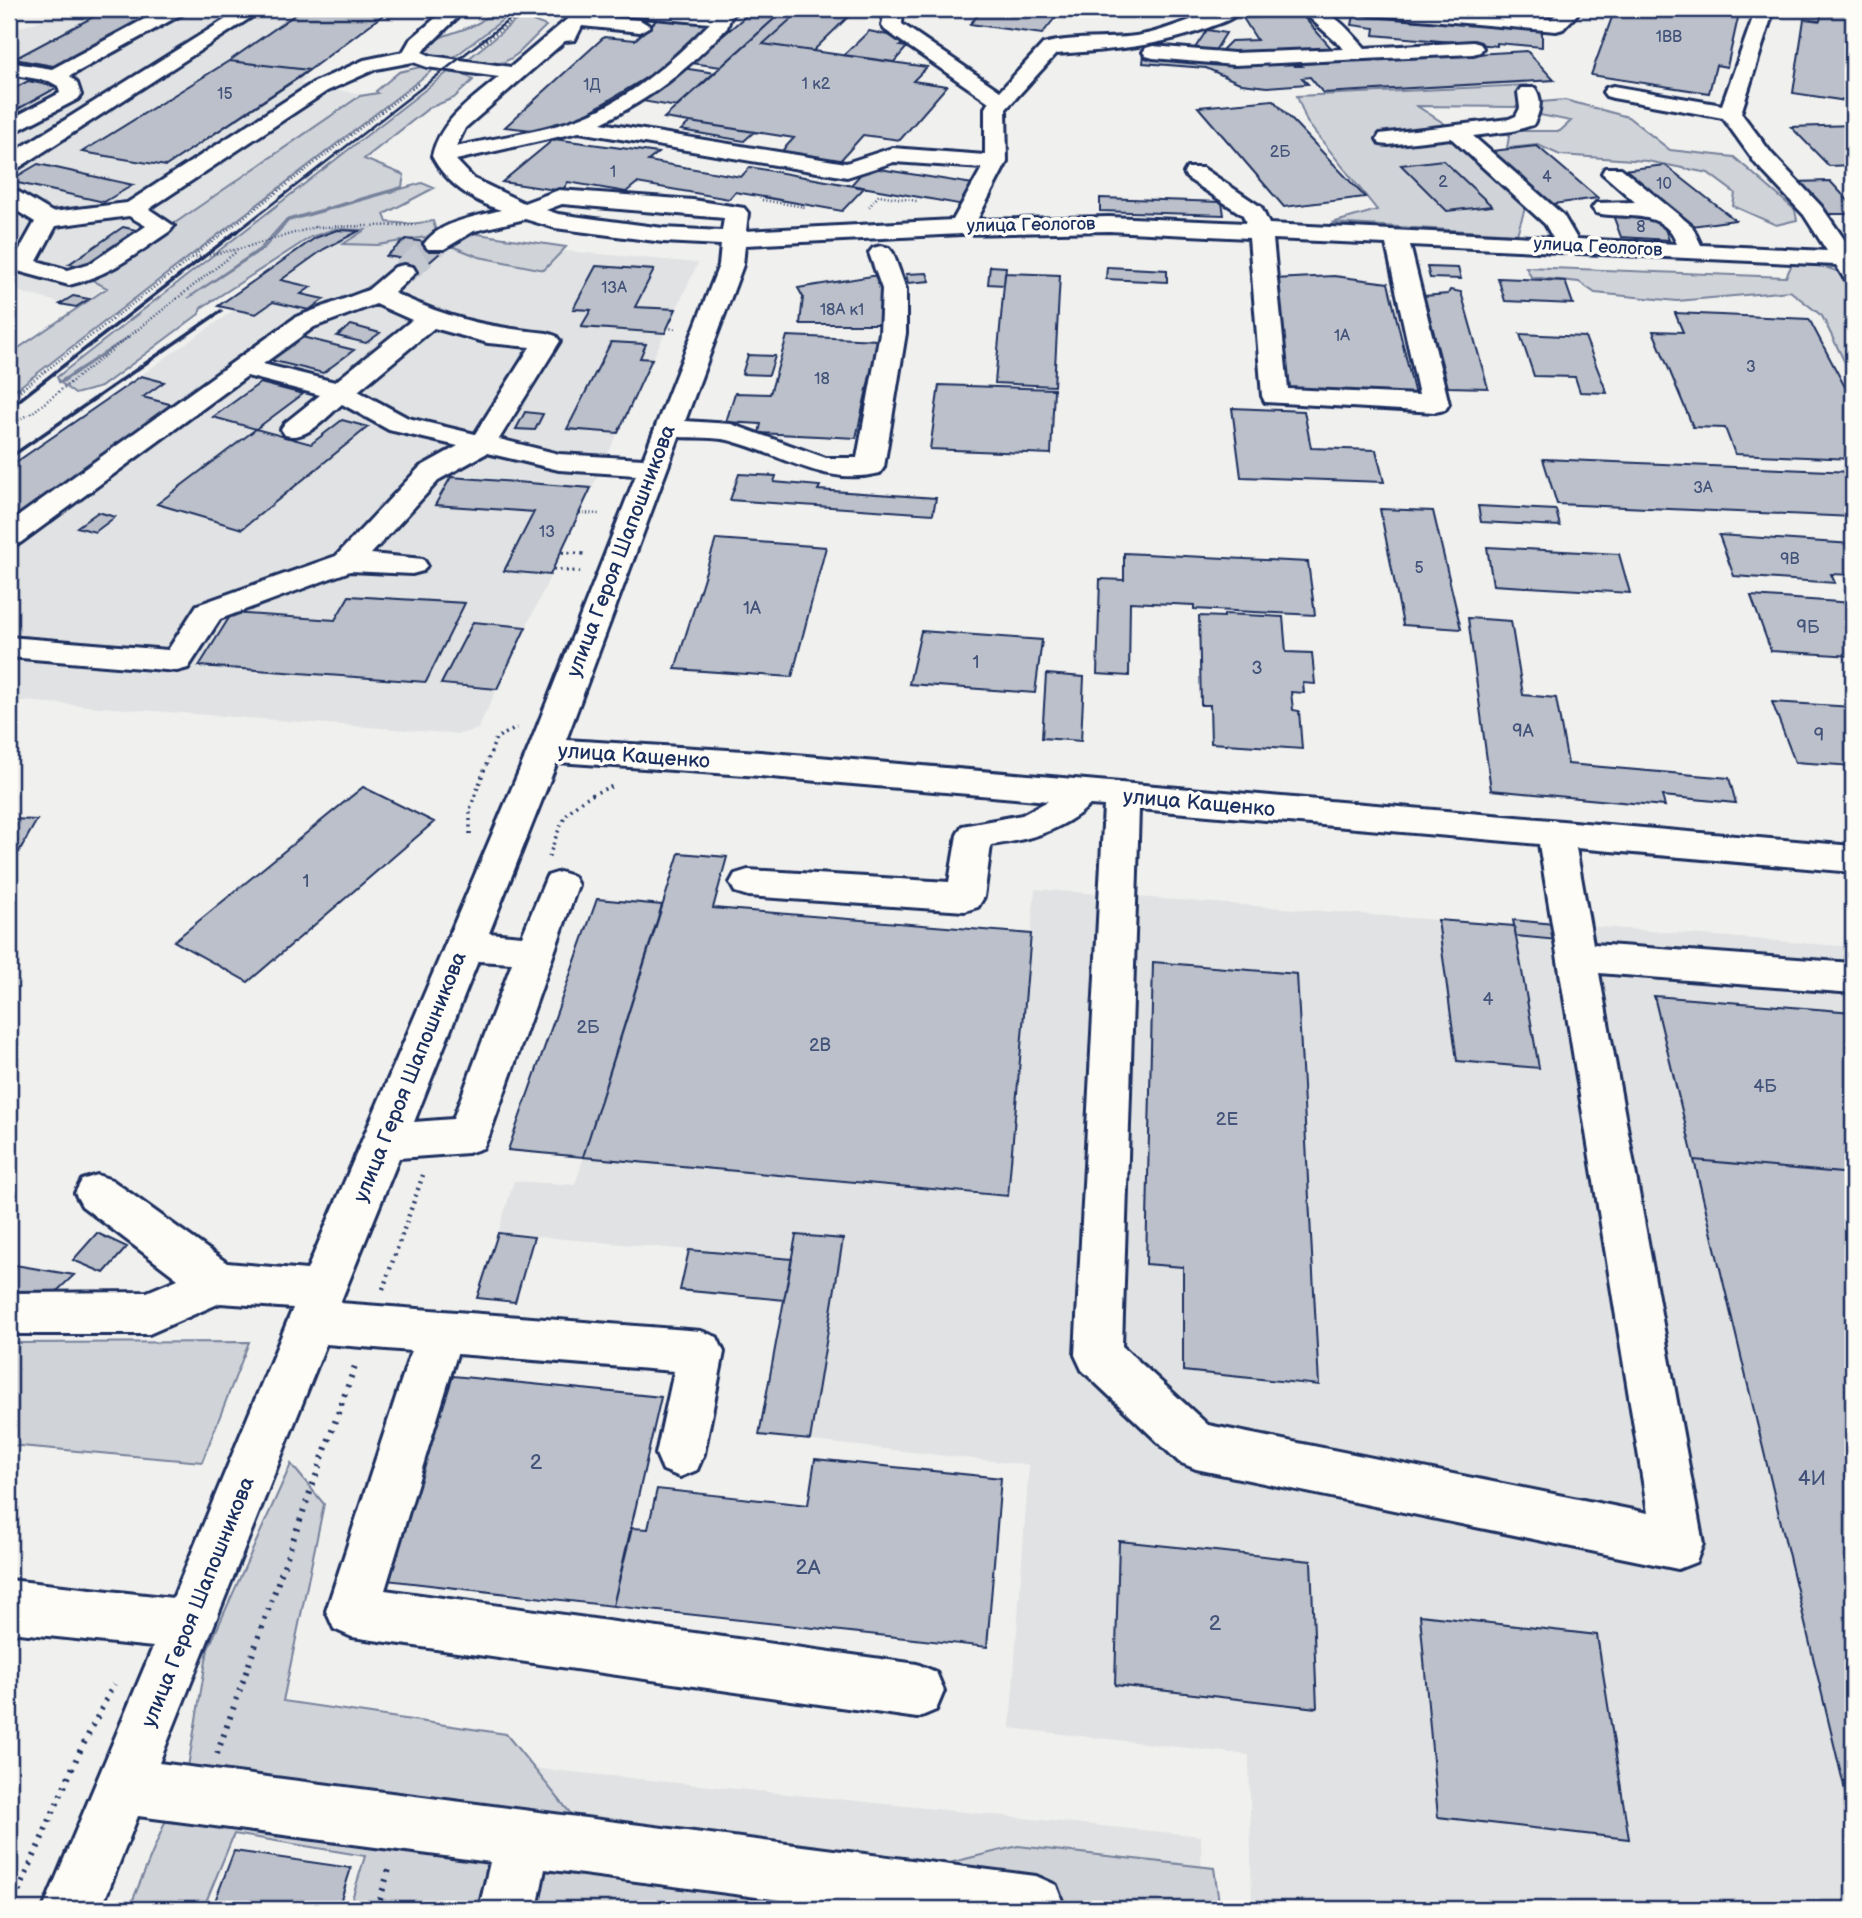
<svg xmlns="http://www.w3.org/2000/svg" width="1862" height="1918" viewBox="0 0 1862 1918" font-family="'Balsamiq Sans',sans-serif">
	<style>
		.built { fill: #e0e2e3 }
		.green { fill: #d0d3d8; stroke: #76819b; stroke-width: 2 }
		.building { fill: #bbc0ca; stroke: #1b2f5e; stroke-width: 2 }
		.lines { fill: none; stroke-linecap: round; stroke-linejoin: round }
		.minor-tunnel { stroke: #c5c9d1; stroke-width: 26; stroke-dasharray: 26 13; stroke-linecap: butt }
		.minor-casing { stroke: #1b2f5e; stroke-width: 6 }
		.path-far3 { stroke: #1b2f5e; stroke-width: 2.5; stroke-dasharray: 1 2.5; stroke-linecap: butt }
		.path-far2 { stroke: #1b2f5e; stroke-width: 3.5; stroke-dasharray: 2 4.5; stroke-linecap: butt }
		.path-far1 { stroke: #1b2f5e; stroke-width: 4.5; stroke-dasharray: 2 5; stroke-linecap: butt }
		.path { stroke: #1b2f5e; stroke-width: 6; stroke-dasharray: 2.5 7; stroke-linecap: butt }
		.minor { fill: #fdfcf7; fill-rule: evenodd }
		.rail-far1 { stroke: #1b2f5e; stroke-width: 2.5 }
		.rail { stroke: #1b2f5e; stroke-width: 3.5 }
		.labels { text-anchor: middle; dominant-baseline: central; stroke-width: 7; stroke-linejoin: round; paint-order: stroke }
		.far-number-label { font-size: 16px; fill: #435379 }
		.far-street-label { font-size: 18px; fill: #1b2f5e; stroke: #fdfcf7 }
		.number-label { font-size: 18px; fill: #435379 }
		.street-label { font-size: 21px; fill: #1b2f5e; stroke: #fdfcf7 }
		.near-number-label { font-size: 21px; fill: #435379 }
	</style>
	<rect width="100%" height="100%" fill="#f0f0ee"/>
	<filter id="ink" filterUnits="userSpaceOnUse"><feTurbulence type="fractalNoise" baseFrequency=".0143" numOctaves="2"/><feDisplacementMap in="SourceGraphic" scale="14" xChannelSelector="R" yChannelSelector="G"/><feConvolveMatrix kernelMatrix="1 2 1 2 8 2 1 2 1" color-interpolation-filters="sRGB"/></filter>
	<g filter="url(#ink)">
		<path class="built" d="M76,9H391L301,76L307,78L300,84L375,96L76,307L9,289V31Z
			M337,230L698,263L478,729L460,734L9,700V467L234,310L218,306L315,238Z
			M679,853L727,857L714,908L1031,934L1035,889L1514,926L1513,920L1853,947V1909H1252L1249,1755L1010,1728L1029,1465L759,1435L791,1259L498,1233L514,1181L575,1185Z
			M492,1764L1201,1836L1202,1909H455Z"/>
		<path class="green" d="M497,9H513L509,15L457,55C445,62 432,62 421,52C437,33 458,34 478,23C485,19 491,13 497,9Z
			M530,9H540L528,19L546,26C513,57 512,70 463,63Z
			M420,67L434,69L9,395V351L17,349L107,288L92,280L360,96L378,93L376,91L399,72Z
			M448,72L466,75L473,80L454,98L429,108L364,159L404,175L402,187L286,220L261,248L188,298L264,248L288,221L422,183L434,188L384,214L387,222L410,224L433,221L436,231L431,236L378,245L343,244L365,230L335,229L311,237L201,308L199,314L101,387L75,394L61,383L130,336L59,382L57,377Z
			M1526,85L1517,107L1417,106L1445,124L1429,130L1460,145L1526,205L1517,234L1332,223L1377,210L1307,122L1297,96Z
			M1565,100L1628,117L1670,150L1734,157L1795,210L1797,220L1776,225L1733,206L1735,193L1708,173L1647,161L1560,155L1538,145L1507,148L1510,131H1560L1571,121L1535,114L1541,102Z
			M471,233L566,247L544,270L479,257L449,245Z
			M1792,264L1822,266L1848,275L1853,283V379L1822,316L1790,291L1677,301L1595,293L1579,282L1531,277L1526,267L1786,277Z
			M249,1342L202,1462L9,1445V1343Z
			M291,1464L324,1504L283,1701L506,1734L575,1819L941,1865L1018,1846L1214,1868L1220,1909H349L365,1856L234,1834L203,1909H129L188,1767L208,1649Z"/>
		<path class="building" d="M108,9H165L59,67L14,59Z
			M303,9H391L300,77L166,166L82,152L229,61Z
			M754,9H785L721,67L691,63Z
			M785,9H802L763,44L927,67L913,81L947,86L900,140L863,135L838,163L779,154L794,138L664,118Z
			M802,9L851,14L813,51L763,44Z
			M983,9H1062L1042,34L970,24Z
			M1136,9H1217L1211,18Z
			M1246,9H1290L1302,15L1243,18Z
			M1479,9H1528L1526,18L1478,13Z
			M1615,9H1740L1727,67L1716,65L1709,93L1591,75Z
			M1822,9H1853V102L1793,93L1804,19L1820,21Z
			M1302,15L1333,50L1216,56L1231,41L1257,40L1243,18Z
			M1354,15L1542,31V47L1497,43V46L1374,35L1375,28L1352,25Z
			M661,16L712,21L680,57L586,114L541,131L505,127L604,37L635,40Z
			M1207,30L1226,33L1213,54L1193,51Z
			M869,31L906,39L900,46L907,47L894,62L844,55Z
			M1527,51L1554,80L1323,93L1310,77L1302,78L1308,84L1267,87L1242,84L1206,68L1143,63L1144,55L1219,61L1231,66L1291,62L1294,66H1302L1300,64Z
			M229,61L309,70L166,166L82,152Z
			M682,68L715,73L677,107L642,101Z
			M28,81L58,87L9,114V85L17,87Z
			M1273,100L1365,197L1284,207L1198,107Z
			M690,122L754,132L744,141L681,130Z
			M1853,125V165L1829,166L1791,127Z
			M554,139L658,153L648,161L741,177L750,167L864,188L842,211L735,192L729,199L637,183L626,192L568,182L562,191L502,182Z
			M1537,146L1598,198L1553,204L1492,151Z
			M1443,160L1479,194L1492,206L1447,211L1401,165Z
			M38,164L133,185L104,202L9,181Z
			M1665,165L1735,220L1692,226L1623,170Z
			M867,167L979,185L964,205L851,185Z
			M1830,181L1853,206V214H1825L1796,182Z
			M1100,198L1222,202L1224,215L1100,211Z
			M1613,215L1661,218L1669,240L1621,237Z
			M123,227L140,231L86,267L69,264Z
			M337,230L359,231L324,249L281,280L311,287L301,294L324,299L309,310L273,302L256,314L218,306L315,238Z
			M406,239L448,246L416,274L392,270L405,259L386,256Z
			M596,266L654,270L635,307L676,309L665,333L581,327L591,310L573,309Z
			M990,266L1006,267L1004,285L988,284Z
			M1107,267L1167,270V282L1106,279Z
			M1427,267L1458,268L1461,279L1430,278Z
			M927,273L930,281L908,283L906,274Z
			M1005,273L1060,275L1054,386L995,383Z
			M878,275L883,284L881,324H800L803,297L798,288Z
			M1334,276L1388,283L1415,395L1290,390L1274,279Z
			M1498,278L1565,281L1573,304L1505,301Z
			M1450,290L1461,292L1488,388L1448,387L1424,296L1448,294Z
			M73,296L89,299L76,307L60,304Z
			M1675,313L1809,319L1853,402V459L1735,454L1725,428L1693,427L1653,331L1683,332Z
			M351,325L380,333L366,343L337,336Z
			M1520,334L1585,337L1607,393L1580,392L1575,377L1534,376Z
			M787,336L878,340L856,438L759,433L761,424L726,422L735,393L770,394Z
			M302,337L354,350L323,373L270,360Z
			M611,342L646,344L640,358L652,359L618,433L567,429Z
			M748,355L775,356L769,375L742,374Z
			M141,376L164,382L143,397L173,405L9,524V467Z
			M260,383L303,394L256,429L213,417Z
			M939,385L1054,389L1051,454L930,449Z
			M1232,408L1304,411L1311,448L1376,450L1384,482L1241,477Z
			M525,412L543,414L535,430L516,429Z
			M342,420L368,427L242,529L157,504L256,429L311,444Z
			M1543,459L1853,472V517L1557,504Z
			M739,474L776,476L774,482L820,486L818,490L936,498L933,514L730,500Z
			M451,477L591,488L550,575L504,571L534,512L435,505Z
			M1478,506L1556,510L1560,526L1481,522Z
			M1380,509L1433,511L1461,629L1403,625Z
			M98,512L115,517L95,532L77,527Z
			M1719,535L1853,544V575L1831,574L1835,583L1734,576Z
			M716,539L826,547L792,677L675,669Z
			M1487,547L1619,554L1630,593L1493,585Z
			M1124,553L1308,562L1315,615L1194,609V605L1130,602L1129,676L1097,674L1100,579L1124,580Z
			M349,596L465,603L426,682L199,666L232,613L335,620Z
			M1751,596L1853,603V656L1771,651Z
			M1224,614L1283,617L1286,652L1312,653L1315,684L1303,683L1304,693L1291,692L1293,710L1299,711L1302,749L1211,743L1210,705H1201L1199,616L1224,617Z
			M1468,618L1511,621L1523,695L1556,698L1568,764L1729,778L1736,803L1662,796L1665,806L1491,790Z
			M473,622L526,627L497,689L441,684Z
			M921,631L1042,640L1035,693L909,684Z
			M1046,674L1084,677L1081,741L1042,738Z
			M1772,702L1853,707V766L1795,762Z
			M363,787L434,822L248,982L174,941Z
			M9,819L37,820L9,869Z
			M679,853L727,857L713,908L1031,934L1008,1196L583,1157Z
			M597,899L662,905L583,1157L508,1150Z
			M1438,920L1514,926L1539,1068L1457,1061Z
			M1513,920L1554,924L1557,940L1516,936Z
			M1153,962L1297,974L1319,1385L1183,1371V1267L1146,1264Z
			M1654,996L1853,1012V1174L1694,1160Z
			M1694,1160L1853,1174V1783L1843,1782Z
			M97,1233L127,1247L104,1273L73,1260Z
			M498,1233L534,1237L515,1302L477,1298Z
			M796,1235L843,1239L810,1440L759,1435Z
			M689,1250L792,1259L784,1300L680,1290Z
			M9,1264L74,1275L39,1308L9,1305Z
			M453,1376L661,1397L613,1606L386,1580Z
			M815,1459L1001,1478L987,1647L613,1606L632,1528L648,1529L657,1489L808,1505Z
			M1119,1541L1311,1561L1317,1708L1115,1685Z
			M1420,1615L1597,1635L1629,1839L1438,1817Z
			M1843,1782L1853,1783V1826Z
			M234,1851L351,1868L338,1909H212Z"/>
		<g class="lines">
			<path class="minor-tunnel" d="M404,272L436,244"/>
			<defs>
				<path id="minor" d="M163,9H186L184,13L70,76L77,83L81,95L78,99L9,135V120L60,93L58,86L49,81L9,74V62L52,69Z
					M242,9H264L17,169L9,171V155Z
					M446,9H466L422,52L431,56L511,67L579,9H599L593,16L640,20L650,26L640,32L582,26L575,40L565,41L465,128L456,147C494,138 535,133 571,121C625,104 671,62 710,23L620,15L613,13L611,9L715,12L718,9H738L730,19L727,28C685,71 655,96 601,123L846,163L892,148L985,155V108L989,102L885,30L882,26L885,9H903L902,24L1000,91L1043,44C1073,36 1106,40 1136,36C1172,31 1205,9 1241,9C1234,20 1222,22 1210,27C1160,47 1109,50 1056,54L1006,109L1007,162L977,220L1109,217L1246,223L1243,215L1187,178L1184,173L1187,168H1203L1261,207L1269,224L1553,238L1545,224L1451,138L1388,145L1380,144L1377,139L1380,134L1388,133L1509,119L1516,116L1520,108L1518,92L1521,88H1535C1543,100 1540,113 1533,125L1513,131L1473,136L1563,215L1577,239L1677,244C1663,207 1626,220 1596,213L1592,208L1596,203L1635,202L1602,173L1605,168H1621L1692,226L1701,245L1827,251L1804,215L1756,164L1723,118L1613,98L1606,96L1603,92L1606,88L1613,86L1722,105L1756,9H1774L1741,113L1772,154L1821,206L1853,252V280L1844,278L1836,265L1410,245L1449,404L1445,410L1435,412L1265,402L1262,396L1249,238L1109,231L961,234L745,245L743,265L685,421L731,424L826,458H857L880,333L882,289L869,253L873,248L881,246L889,248L893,253L906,289V333L884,467L880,473C824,487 780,453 728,440C713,437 695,438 679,437L566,740L760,752L1853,846V872L1576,848L1593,944L1853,963V993L1599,973L1703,1544L1696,1562L1678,1569L1196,1469L1179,1462L1082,1370L1075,1355L1104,806L1090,805C1061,831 1029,840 991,845L984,897L978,907L965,911L748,896L735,892L730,883L735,874L748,870L949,882L957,835L962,826L1022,815L1048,801L760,776L557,762L489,933L522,936L547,876L560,872L573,876L578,885L489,1136L483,1148L468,1153L399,1158L340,1303L701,1331L717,1337L724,1352L704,1454L697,1470L680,1477L663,1470L656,1454L674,1371L457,1354L385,1590L917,1664L936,1672L944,1691L936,1710L917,1718L352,1637L334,1629L326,1611L411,1351L326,1344L159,1763L1036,1876L1056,1885L1065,1909H848L545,1869L537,1909H479L490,1862L138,1816L101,1909H43L153,1647L9,1632V1580L173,1598L293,1308L220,1303L149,1334H9V1293L147,1292L178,1279L82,1206L75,1193L82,1180L97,1175L112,1180L227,1263L307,1270L528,750L636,475L559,470L487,453L440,479L371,554L423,559L427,565L423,571L412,574L350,571L220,619L188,668L177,671L9,657V637L168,650L197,605L336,556L420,467L458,446L389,430L342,404C326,417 308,441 285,435L281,429L285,423L320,395L247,376L20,543L9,546V523L296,317L368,290L395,267L404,265L413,267L416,272L394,293C450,319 485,327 547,333L556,336L560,341L499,439L559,454L643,459L719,265L721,245L663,242L555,228L525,219L474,231L444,249H428L424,244C440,221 476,217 501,210C472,201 446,183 432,156C440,120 472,100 499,77L427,67L413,62L376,69L327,91L149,209L174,226L170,231C136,254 110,275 69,285L14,270L11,265L35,222L9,206V189L17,191L52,212L127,203L313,83L364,60L403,52L410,40ZM579,132L847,177L894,162L982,168L953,220L746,231L748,213L744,208L693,200L559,190L524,203L474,179L456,160ZM562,204L724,218L722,231L663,228L558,214L546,210ZM129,216L146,226L91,263L68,270L37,261L56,226ZM1273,239L1386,244L1419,395L1288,389ZM376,304L412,320L335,382L263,364L314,327ZM434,328L488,343L530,347L475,434L408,418L358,391ZM1139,809L1539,844L1648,1513L1208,1425L1122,1346ZM478,961L512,963L453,1119L414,1122Z
					M1300,9C1335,9 1342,24 1365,48L1473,42L1480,44L1483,48L1480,52L1473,54L1234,65L1153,58L1146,56L1143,52L1146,48L1153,46L1234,53L1344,49Z
					M1362,9H1434L1551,19L1562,9H1582L1563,29L1556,31L1371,15L1364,13Z"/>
			</defs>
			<use href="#minor" class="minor-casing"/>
			<path class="path-far3" d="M481,45L527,9
				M762,200L805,207
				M869,207L879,195L917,201
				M195,255L419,83
				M667,328L677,329
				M9,386L22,389
				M9,399L192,258L239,249L315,227L416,225
				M9,425L33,412L236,252
				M580,513L600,514"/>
			<path class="path-far2" d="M562,552L585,554
				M553,569L580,572
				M470,834V809L496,738L517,728
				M549,857C563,814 569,802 613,786"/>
			<path class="path-far1" d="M383,1289L423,1175"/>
			<path class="path" d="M217,1754L356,1363
				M11,1909L78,1755L114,1684
				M377,1909L390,1866"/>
			<use href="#minor" class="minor"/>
			<path class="rail-far1" d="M235,233L523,9"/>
			<path class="rail" d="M9,408L237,231
				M9,458L221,311"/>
		</g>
	</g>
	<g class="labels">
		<g class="far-number-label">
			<text x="1669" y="37">1ВВ</text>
			<text x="816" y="84">1 к2</text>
			<text x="592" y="85">1Д</text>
			<text x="225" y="94">15</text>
			<text x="1280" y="152">2Б</text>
			<text x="613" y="172">1</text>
			<text x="1547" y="177">4</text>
			<text x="1443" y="182">2</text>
			<text x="1664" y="184">10</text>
			<text x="1641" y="227">8</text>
			<text x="614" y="288">13А</text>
			<text x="842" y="310">18А к1</text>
			<text x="1342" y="336">1А</text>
			<text x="1751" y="367">3</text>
			<text x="822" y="379">18</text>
			<text x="1703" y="488">3А</text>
			<text x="547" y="532">13</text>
			<text x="1790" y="559">9В</text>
			<text x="1419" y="568">5</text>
		</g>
		<g class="far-street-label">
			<text transform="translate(1031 225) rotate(-1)">улица Геологов</text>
			<text transform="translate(1598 247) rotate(3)">улица Геологов</text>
		</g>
		<g class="number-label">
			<text x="752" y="608">1А</text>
			<text x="1808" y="627">9Б</text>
			<text x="976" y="662">1</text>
			<text x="1257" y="668">3</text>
			<text x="1523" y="731">9А</text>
			<text x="1819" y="735">9</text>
			<text x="306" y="881">1</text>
			<text x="1488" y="999">4</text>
			<text x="588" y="1027">2Б</text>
			<text x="820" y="1045">2В</text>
			<text x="1765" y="1086">4Б</text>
			<text x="1227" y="1119">2Е</text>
		</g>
		<g class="street-label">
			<text transform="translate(621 551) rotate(-69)">улица Героя Шапошникова</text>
			<text transform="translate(634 756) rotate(4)">улица Кащенко</text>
			<text transform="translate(1199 803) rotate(5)">улица Кащенко</text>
			<text transform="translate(410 1077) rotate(-68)">улица Героя Шапошникова</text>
			<text transform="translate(198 1602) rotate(-68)">улица Героя Шапошникова</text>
		</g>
		<g class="near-number-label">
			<text x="536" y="1462">2</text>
			<text x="1812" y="1478">4И</text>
			<text x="808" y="1567">2А</text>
			<text x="1215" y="1623">2</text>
		</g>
	</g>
	<rect width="1862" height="1918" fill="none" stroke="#fdfcf7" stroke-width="35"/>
	<rect x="18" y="18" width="1827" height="1883" fill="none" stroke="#1b2f5e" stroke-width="2.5" filter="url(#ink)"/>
</svg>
